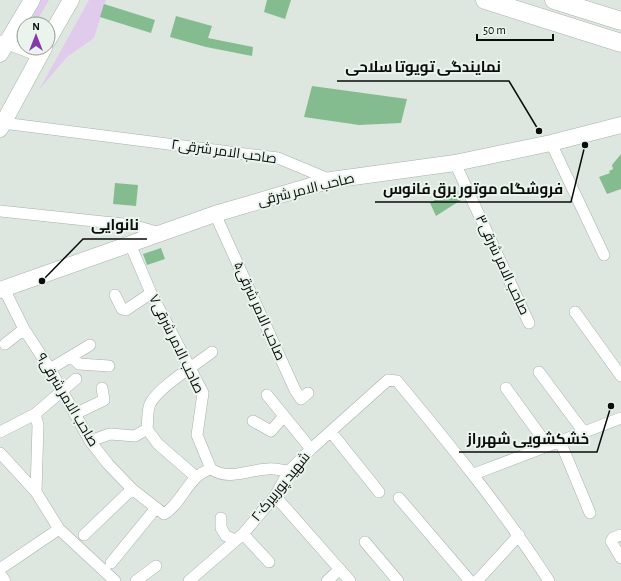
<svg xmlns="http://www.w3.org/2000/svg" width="621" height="581" viewBox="0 0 621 581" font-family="'Alegreya Sans',Cairo,sans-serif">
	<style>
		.green { fill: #e0cbed }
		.building { fill: #84bc90 }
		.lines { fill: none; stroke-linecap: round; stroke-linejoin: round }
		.street-casing { stroke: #a7b0a9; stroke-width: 12 }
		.secondary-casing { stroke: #a7b0a9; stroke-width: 17 }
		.primary-casing { stroke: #a7b0a9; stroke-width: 19 }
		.street { stroke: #fff; stroke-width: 11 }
		.secondary { stroke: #fff; stroke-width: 16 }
		.primary { stroke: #fff; stroke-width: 18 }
		.labels { text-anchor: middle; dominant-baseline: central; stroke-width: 4; stroke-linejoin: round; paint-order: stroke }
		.street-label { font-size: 14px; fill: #0a0d0a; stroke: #ebf4ec }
		.leader { fill: none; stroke: #0a0d0a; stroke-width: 1.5 }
		.callout-dot { fill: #0a0d0a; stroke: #ebf4ec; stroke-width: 1.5 }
		.callout-label { font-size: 15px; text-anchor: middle; font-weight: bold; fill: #0a0d0a; stroke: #ebf4ec; stroke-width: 4; stroke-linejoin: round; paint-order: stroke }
	</style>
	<rect width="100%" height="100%" fill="#dee7df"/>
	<path class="green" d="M41,0H49L35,24H29Z
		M89,0H106L94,38L67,57L39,90Z"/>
	<path class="building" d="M267,0H291L285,19L264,12Z
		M104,4L155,20L151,33L100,17Z
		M176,16L212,26L208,38L253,47L252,56L206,47L170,37Z
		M312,86L407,99L401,123L359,125L304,117Z
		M621,154V189L607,194L599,177L610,173L609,171L613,169L612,165Z
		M115,183L138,185L136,206L113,204Z
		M456,187L461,200L436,216L430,203Z
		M161,248L165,259L147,265L143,254Z"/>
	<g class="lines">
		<defs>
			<path id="street" d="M0,41L39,56
				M3,123L278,158L331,180
				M551,143L604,255
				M455,163L529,323
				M0,211L132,225L160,233
				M215,214L295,390L301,399L308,393
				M130,244L151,293L203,393L197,435L211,469
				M4,289L24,329L50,369L90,441L108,464L132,489L164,514C182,504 188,475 211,469
				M115,295L122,309L126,310L151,293
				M575,312L621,376
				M5,344L24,329
				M72,357L79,364L109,366
				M50,369L90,345
				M539,372L583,431
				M506,388L548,446
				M267,395L311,449
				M35,414L38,425L36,492
				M75,414L104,400L102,388
				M253,421L271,431L284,416
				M0,432L35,414L76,379
				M331,432L379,492
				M90,441L110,434L135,436L147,429
				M560,441L590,513
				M0,453L36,492L59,529L115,581
				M211,469C229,481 247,470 268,469C275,468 283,471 289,471
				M474,474L621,418
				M196,477L158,444L147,429C148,421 147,411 150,404C158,387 197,364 212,352
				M275,496L350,581
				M399,498L470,581
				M221,518V528L226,536L236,540
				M243,534L269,562
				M84,535L132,489
				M621,535L613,538L611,541L621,558
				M365,542L398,581
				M111,563L156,508
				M0,569L59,529
				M136,581L156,566
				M189,581L243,534L275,496L289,471L311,449L388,380L397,381C451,446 503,510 549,581
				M327,581L340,569
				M477,581L519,535"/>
			<path id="secondary" d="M48,40L71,0
				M0,54L32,0
				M0,129L44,48
				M0,290L215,214L331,180L455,163L551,143L621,125
				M0,578L2,581"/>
			<path id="primary" d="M485,0L621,43
				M554,0L621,21"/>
		</defs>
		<use href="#street" class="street-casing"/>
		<use href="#secondary" class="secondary-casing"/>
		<use href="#primary" class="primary-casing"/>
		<use href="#street" class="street"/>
		<use href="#secondary" class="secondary"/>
		<use href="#primary" class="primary"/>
	</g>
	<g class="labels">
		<g class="street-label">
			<text transform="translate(224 152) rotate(8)">۲صاحب الامر شرقی</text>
			<text transform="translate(306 190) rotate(-14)">صاحب الامر شرقی</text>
			<text transform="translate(502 265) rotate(65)">صاحب الامر شرقی۳</text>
			<text transform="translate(259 311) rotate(66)">صاحب الامر شرقی۵</text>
			<text transform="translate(176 344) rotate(64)">صاحب الامر شرقی۷</text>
			<text transform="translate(67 400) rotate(59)">صاحب الامر شرقی۹</text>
			<text transform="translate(281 487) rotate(-51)">شهید پوربیرک۲۰</text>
		</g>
	</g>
	<path class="leader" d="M539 131L509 81H337M585 145L571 202H375M42 281L83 239H147M611 406L597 452H459"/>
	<g class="callout-dot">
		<circle cx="539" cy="131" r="4"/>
		<circle cx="585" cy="145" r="4"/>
		<circle cx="42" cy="281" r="4"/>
		<circle cx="611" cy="406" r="4"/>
	</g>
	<g class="callout-label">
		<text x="423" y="72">نمایندگی تویوتا سلاحی</text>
		<text x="473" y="194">فروشگاه موتور برق فانوس</text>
		<text x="115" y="230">نانوایی</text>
		<text x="528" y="444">خشکشویی شهرراز</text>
	</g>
	<g transform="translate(36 36)"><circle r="19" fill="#ebf4ec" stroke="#919892"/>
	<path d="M0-3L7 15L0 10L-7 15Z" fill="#8539aa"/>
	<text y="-6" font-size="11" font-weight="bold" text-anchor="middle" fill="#0a0d0a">N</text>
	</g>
	<path d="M477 34v6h76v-6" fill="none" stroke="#0a0d0a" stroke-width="2"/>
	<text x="483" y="34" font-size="12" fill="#0a0d0a" stroke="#ebf4ec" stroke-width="3" paint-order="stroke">50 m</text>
</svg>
